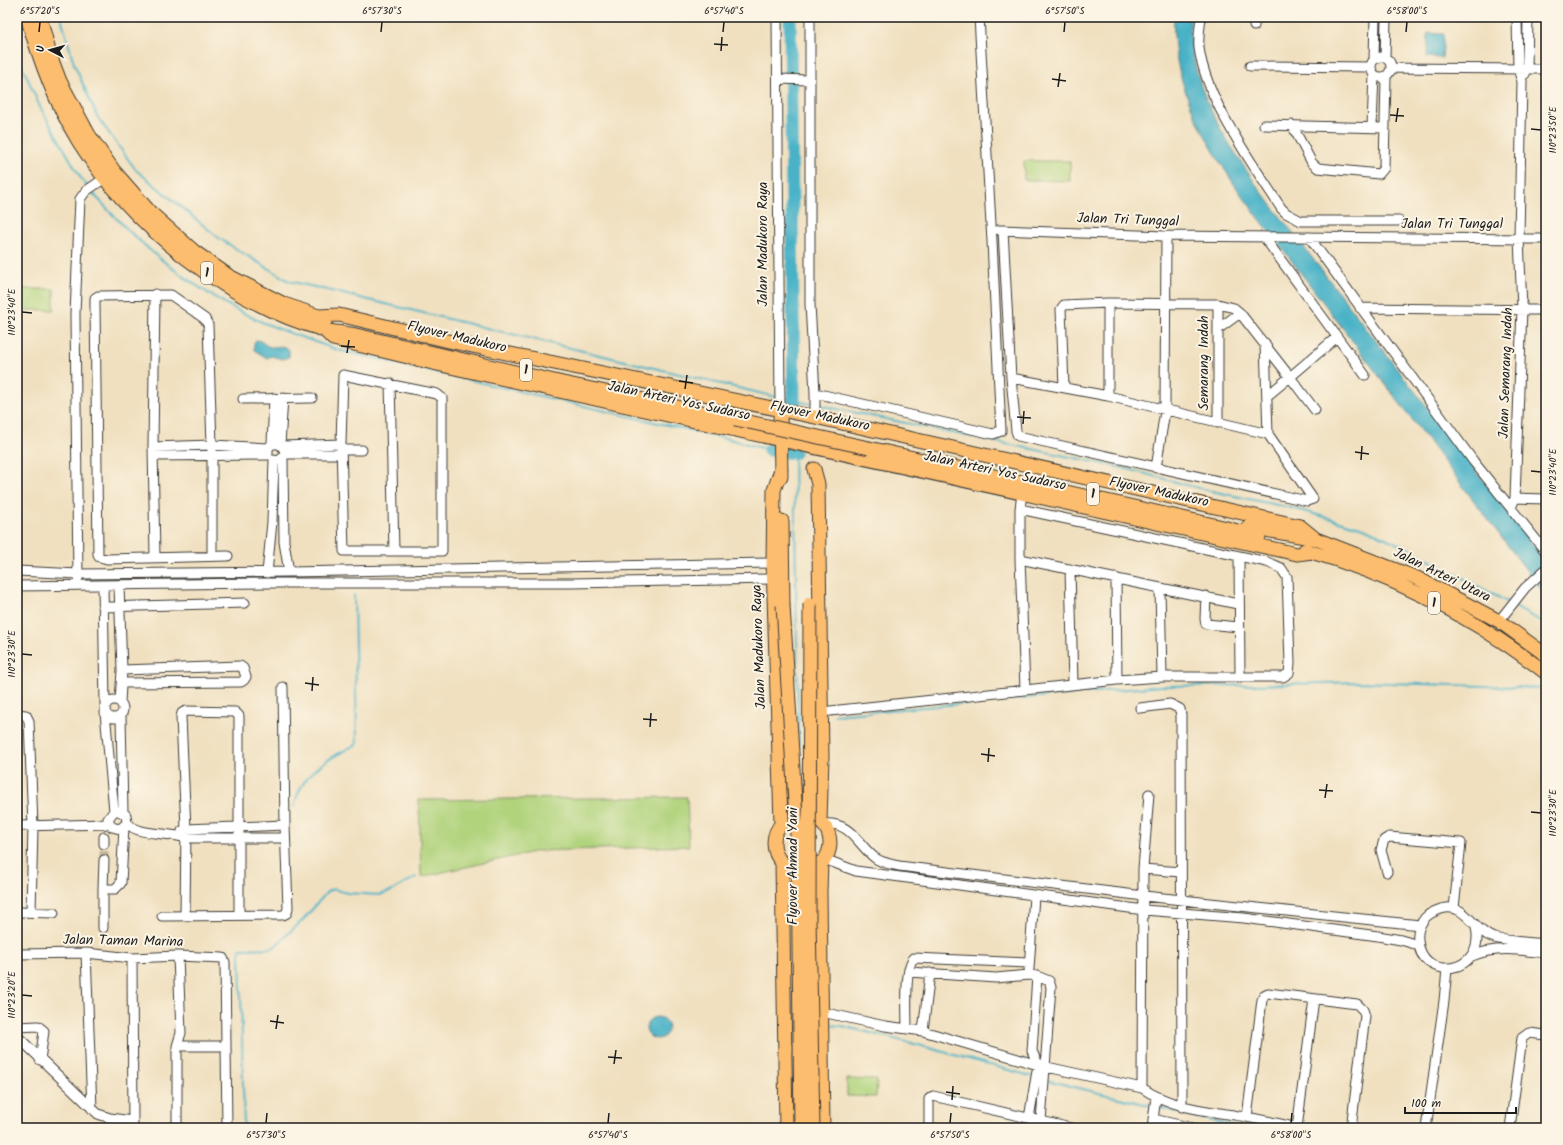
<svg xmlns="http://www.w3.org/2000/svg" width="1563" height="1145" viewBox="0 0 1563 1145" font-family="Kalam,sans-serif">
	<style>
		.green { fill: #b0d37c; stroke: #66784c }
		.water { fill: #49b2c7; stroke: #326772 }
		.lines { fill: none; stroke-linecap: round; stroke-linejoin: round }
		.stream { stroke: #49b2c7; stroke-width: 2 }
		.river { stroke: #49b2c7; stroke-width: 13 }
		.minor-tunnel { stroke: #c6b99f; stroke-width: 9; stroke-dasharray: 9 4.5; stroke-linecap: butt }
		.minor-casing { stroke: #3c3935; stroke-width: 11 }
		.highway-casing { stroke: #3c3935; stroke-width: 15 }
		.minor { stroke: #fff; stroke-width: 9 }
		.highway { stroke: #fcbd6e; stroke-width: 13 }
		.highway-bridge-casing { stroke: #3c3935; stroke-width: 15; stroke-linecap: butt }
		.highway-bridge { stroke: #fcbd6e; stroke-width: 13 }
		.ticks { fill: none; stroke: #1c1c1c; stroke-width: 1.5 }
		.labels { text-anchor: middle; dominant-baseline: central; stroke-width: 4; stroke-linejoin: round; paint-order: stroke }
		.shield { fill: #fcf5e5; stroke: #5f5d58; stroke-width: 1 }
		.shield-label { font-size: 13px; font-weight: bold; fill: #1c1c1c }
		.street-label { font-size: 14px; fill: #1c1c1c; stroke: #fcf5e5 }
		.neatline { fill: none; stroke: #1c1c1c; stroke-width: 1.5 }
		.ticks-label { font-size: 10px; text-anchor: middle; fill: #1c1c1c }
	</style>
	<rect width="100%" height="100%" fill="#fcf5e5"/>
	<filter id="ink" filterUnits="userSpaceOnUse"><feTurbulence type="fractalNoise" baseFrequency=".025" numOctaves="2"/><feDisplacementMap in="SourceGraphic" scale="8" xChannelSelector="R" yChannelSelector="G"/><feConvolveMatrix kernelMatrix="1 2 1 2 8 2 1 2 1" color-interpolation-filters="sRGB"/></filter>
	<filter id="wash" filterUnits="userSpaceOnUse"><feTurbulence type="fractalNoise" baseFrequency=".012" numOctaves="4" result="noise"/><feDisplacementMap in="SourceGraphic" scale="16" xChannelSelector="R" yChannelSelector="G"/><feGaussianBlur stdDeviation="0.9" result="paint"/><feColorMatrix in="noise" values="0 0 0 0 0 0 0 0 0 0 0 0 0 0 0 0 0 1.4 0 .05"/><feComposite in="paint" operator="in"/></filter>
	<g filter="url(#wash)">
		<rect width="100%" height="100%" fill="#f0e0c0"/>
		<path class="green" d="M1024,161H1070V181L1024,180Z
			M17,289H54V310H17Z
			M687,797L689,846L538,851L421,877L419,800Z
			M847,1079L877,1080L876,1097L847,1096Z"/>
		<path class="water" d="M1174,17H1190C1189,86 1221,132 1257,186L1546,562V596L1240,193C1205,141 1170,81 1174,17Z
			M1428,33L1444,34L1442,58L1427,57Z
			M256,340C262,340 263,344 268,346C275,350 281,342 289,350V357L282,359L271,356L267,358L254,350V343Z
			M646 1028a11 11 0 1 1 22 0a11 11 0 1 1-22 0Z"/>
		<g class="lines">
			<path class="stream" d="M61,17L74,64L98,118L136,170L220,239L289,281L776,397
				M17,54L40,107L82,180L88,187
				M91,191C136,243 192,289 255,319C282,331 310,340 338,350L733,440L769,450
				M782,398L811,404
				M818,405L1124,468L1202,489L1296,509L1364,528L1407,548L1509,603
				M794,453L799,768
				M1515,607L1546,624
				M835,715L1161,686L1253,685L1358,682L1546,688
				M798,718L804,717
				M294,807C301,772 327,759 357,744L354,595
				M827,1025L842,1026L911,1043L1034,1077
				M1046,1080L1152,1106
				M1157,1107L1241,1128
				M244,1128L240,949L273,948L304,919L327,892L333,889L347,893L379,895L392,891L416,877"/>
			<path class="river" d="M790,17L794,401
				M769,450L794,453"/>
		</g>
	</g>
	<g filter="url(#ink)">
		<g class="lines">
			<path class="minor-tunnel" d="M104,860V844"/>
			<defs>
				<path id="minor" d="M777,17L780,410
					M810,17V304L815,393V417
					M1201,17C1200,27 1198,38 1199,48C1206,100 1252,163 1281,208L1286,213L1301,221H1399
					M1254,26L1255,17
					M1371 67a10 10 0 1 1 20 0a10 10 0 1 1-20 0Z
					M1385,58L1386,17
					M1374,60L1375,17
					M1250,66L1371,67
					M1391,68L1546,69
					M1525,74L1527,69L1528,17
					M778,79L809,80
					M1264,125L1384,128
					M1292,125L1312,163L1318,168L1379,174L1384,168L1386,77
					M1372,127L1374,74
					M999,230L1166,236L1546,239
					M1003,230L1011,378L1016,431L1018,436L1307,501L1313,499L1268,434L1108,396L1011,378
					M1264,237L1365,375
					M1309,237L1474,462L1546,552
					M155,294L153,447L155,557
					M1360,308L1546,310
					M1218,329L1240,313
					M1265,343L1268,434
					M343,375L437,394L442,398V551H344L341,444Z
					M390,383L394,551
					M1064,387L1061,309L1064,305L1108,303L1218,304L1234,308L1240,313L1290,377L1267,396
					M815,393L993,434L1001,431L992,241L979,17
					M1108,396V303
					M243,399L312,398
					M1315,410L1290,377L1337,337
					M1218,423V304
					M272,444L274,398
					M283,446L341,444
					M153,447L212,445L268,448
					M341,450H362
					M268,453V448L272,444H280
					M285,454H341
					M153,456L268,455
					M283,458L284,542L289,572
					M279,460L283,458L285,451L280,444L283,398
					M1156,468L1165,411L1166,236
					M1022,493L1020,509V559L1025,689
					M1515,498L1546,499
					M1511,508L1515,498L1522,308L1519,238L1522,81L1518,69L1517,17
					M212,556V445L208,325L205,319L171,295L98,296L95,298V304L98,554L99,557L107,559L228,556
					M1239,557L1240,676
					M1020,559L1238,604
					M1070,569L1073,684
					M17,571L79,574L289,572L773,563
					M267,573L272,522L274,460
					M78,578L75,314L80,199L86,191L105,178
					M1116,578L1117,680
					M103,585L105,705
					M119,585L122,670L120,702
					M17,586L266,583H573L773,579
					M1160,588L1162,677
					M1206,596L1205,619L1206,624L1239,627
					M103,607L245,603
					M1499,621L1525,588L1546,569
					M122,683L241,682L244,680L246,677L243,668L240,666L122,670
					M105 709a9 9 0 1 1 18 0a9 9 0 1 1-18 0Z
					M1140,708L1170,704L1180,709L1181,715L1182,1107
					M105,712L114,811
					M821,712L1117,680L1162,677H1283L1289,673L1290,663L1287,577L1281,568L1267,562L1020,509
					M17,714L26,715L29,721L33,826L31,912
					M121,716L123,812
					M127,823C138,836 169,832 186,838H285
					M823,824C852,822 856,843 875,858C882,863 890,864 899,866L1144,896L1420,925
					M17,826L110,824L112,827L120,829L127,823L126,815L119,811H114L108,819L110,824
					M182,831L186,829L285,825
					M104,844V837
					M824,859L856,871L1144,910L1244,918L1378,936L1401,940L1418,945
					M1143,869L1181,872
					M1387,872L1381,850L1384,840L1389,837L1461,843L1454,908
					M103,889L104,860
					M17,912L54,913
					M162,916L283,915L287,913L288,908L285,825L283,687
					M185,916L186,829L181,717L182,713L186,711L235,712L239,716V915
					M1476,927C1486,975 1421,983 1418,940C1417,932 1420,924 1425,918C1429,913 1435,911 1441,909C1466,901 1473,932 1494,938C1511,942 1529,942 1546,944
					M103,928V889H115L121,883L124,827
					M86,953L92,1109
					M17,954L86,953L132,958L178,956L223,958L225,962L227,1128
					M1472,956C1496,946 1521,950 1546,953
					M132,958L133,1128
					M1029,969L1034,896
					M909,972L996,978L1029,975L1037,976L1049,981L1051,987L1041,1121
					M822,1012L885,1026L923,1031L1038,1065L1142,1088C1173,1109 1210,1111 1246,1117C1263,1120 1281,1124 1298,1128
					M17,1027L38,1026L44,1031L40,1060
					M907,1028C907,1014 904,967 914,958L1029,963
					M923,1031L930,973
					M17,1036L98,1114L110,1118L132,1121
					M177,1046H226
					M1142,1088L1143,869L1149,794
					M1247,1117L1262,1000L1264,995L1268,993L1357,1004L1363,1010L1365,1016L1351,1128
					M1029,1118L1038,1065L1032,1051L1037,976
					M1153,1119L1193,1128
					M177,1128V1046L181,1033L178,956
					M929,1128V1099L933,1096L1071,1128
					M1152,1128L1156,1097
					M1297,1128L1314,999
					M1426,1128L1444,1001L1447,969
					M1510,1128L1522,1038L1529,1033L1546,1035"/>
				<path id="highway" d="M27,17C40,61 55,103 79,142C132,226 227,303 324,330C334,332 346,333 356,335L563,383L735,419
					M40,17L50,55L60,81L89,135L114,171L150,212L195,252L229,276L284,304L327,319
					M319,316L339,315L453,342L815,417L1300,526L1316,539
					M324,330L333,339L437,364L1297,554L1312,552
					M780,410L781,477
					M869,448L1223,527L1259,537
					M814,469L818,484L822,757L820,821
					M781,470L774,490L773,563L781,823
					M782,521L783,605
					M1248,527L1316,539L1417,578L1499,621L1546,655
					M1305,550C1392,575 1475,618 1546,673
					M774 843a28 28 0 1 1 56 0a28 28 0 1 1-56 0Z
					M782,862L786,1128
					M821,862L820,892L823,1128"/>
			</defs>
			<use href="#minor" class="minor-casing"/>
			<use href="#highway" class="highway-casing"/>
			<use href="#minor" class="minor"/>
			<use href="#highway" class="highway"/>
			<defs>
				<path id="highway-bridge" d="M735,419L869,448
					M810,604L809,917L813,1128
					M783,605L798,851L801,1128"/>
			</defs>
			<use href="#highway-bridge" class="highway-bridge-casing"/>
			<use href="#highway-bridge" class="highway-bridge"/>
		</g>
	</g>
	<path class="ticks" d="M39,32L40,22M381,32L382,22M723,32L724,22M1064,32L1065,22M1406,32L1407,22M714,44L728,45M721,51L722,37M1052,79L1066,81M1058,87L1060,73M1390,115L1404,116M1396,122L1398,108M1531,129L1541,130M22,312L32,313M341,346L355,347M347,353L349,340M679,381L693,383M685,389L687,375M1017,417L1031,418M1023,424L1024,411M1355,452L1369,454M1361,460L1362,446M1531,471L1541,472M22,654L32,655M305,683L319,685M312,691L313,677M643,719L657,720M650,727L651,713M981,754L995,756M988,762L989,748M1319,790L1333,791M1325,798L1327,784M1531,812L1541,813M22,995L32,996M270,1021L284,1023M276,1029L278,1015M608,1057L622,1058M614,1064L616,1050M946,1092L960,1094M952,1100L953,1086M266,1123L267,1113M608,1123L609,1113M950,1123L951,1113M1291,1123L1292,1113"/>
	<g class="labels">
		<g class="shield">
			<rect x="201" y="262" width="12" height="22" rx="3"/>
			<rect x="520" y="359" width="12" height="22" rx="3"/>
			<rect x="1087" y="483" width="12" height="22" rx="3"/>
			<rect x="1428" y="592" width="12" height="22" rx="3"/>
		</g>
		<g class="shield-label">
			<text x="207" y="273">1</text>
			<text x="526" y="370">1</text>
			<text x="1093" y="494">1</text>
			<text x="1434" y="603">1</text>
		</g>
		<g class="street-label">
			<text transform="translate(1128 220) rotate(2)">Jalan Tri Tunggal</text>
			<text x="1452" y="224">Jalan Tri Tunggal</text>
			<text transform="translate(763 244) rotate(-90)">Jalan Madukoro Raya</text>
			<text transform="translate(457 337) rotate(13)">Flyover Madukoro</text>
			<text transform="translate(1204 363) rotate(-90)">Semarang Indah</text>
			<text transform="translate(1506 373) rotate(-88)">Jalan Semarang Indah</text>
			<text transform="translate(679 401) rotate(12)">Jalan Arteri Yos Sudarso</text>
			<text transform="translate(820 416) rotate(12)">Flyover Madukoro</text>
			<text transform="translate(995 471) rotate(12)">Jalan Arteri Yos Sudarso</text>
			<text transform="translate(1159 492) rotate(12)">Flyover Madukoro</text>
			<text transform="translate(1442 575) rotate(26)">Jalan Arteri Utara</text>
			<text transform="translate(759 647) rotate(-92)">Jalan Madukoro Raya</text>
			<text transform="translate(793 866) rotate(-90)">Flyover Ahmad Yani</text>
			<text transform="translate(123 941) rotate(1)">Jalan Taman Marina</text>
		</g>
	</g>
	<rect width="1563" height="1145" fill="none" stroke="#fcf5e5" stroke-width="44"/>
	<g transform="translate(50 50) rotate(276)" stroke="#fcf5e5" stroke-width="3" paint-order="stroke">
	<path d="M0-3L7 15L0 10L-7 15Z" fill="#1c1c1c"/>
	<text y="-6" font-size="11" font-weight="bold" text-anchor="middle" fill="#1c1c1c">U</text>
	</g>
	<path d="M1405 1107v6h111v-6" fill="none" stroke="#1c1c1c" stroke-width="2"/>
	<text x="1411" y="1107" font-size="12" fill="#1c1c1c" stroke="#fcf5e5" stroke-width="3" paint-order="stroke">100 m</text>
	<rect x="22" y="22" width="1519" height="1101" class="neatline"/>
	<g class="ticks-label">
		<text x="40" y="14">6°57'20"S</text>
		<text x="382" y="14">6°57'30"S</text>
		<text x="724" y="14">6°57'40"S</text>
		<text x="1065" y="14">6°57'50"S</text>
		<text x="1407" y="14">6°58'00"S</text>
		<text transform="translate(1552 130) rotate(-90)" y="4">110°23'50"E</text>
		<text transform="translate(11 312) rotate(-90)" y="4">110°23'40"E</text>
		<text transform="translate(1552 472) rotate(-90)" y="4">110°23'40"E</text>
		<text transform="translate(11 654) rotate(-90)" y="4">110°23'30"E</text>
		<text transform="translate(1552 813) rotate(-90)" y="4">110°23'30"E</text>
		<text transform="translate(11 995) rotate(-90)" y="4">110°23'20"E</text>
		<text x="266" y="1138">6°57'30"S</text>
		<text x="608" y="1138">6°57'40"S</text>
		<text x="950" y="1138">6°57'50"S</text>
		<text x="1291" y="1138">6°58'00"S</text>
	</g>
</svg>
